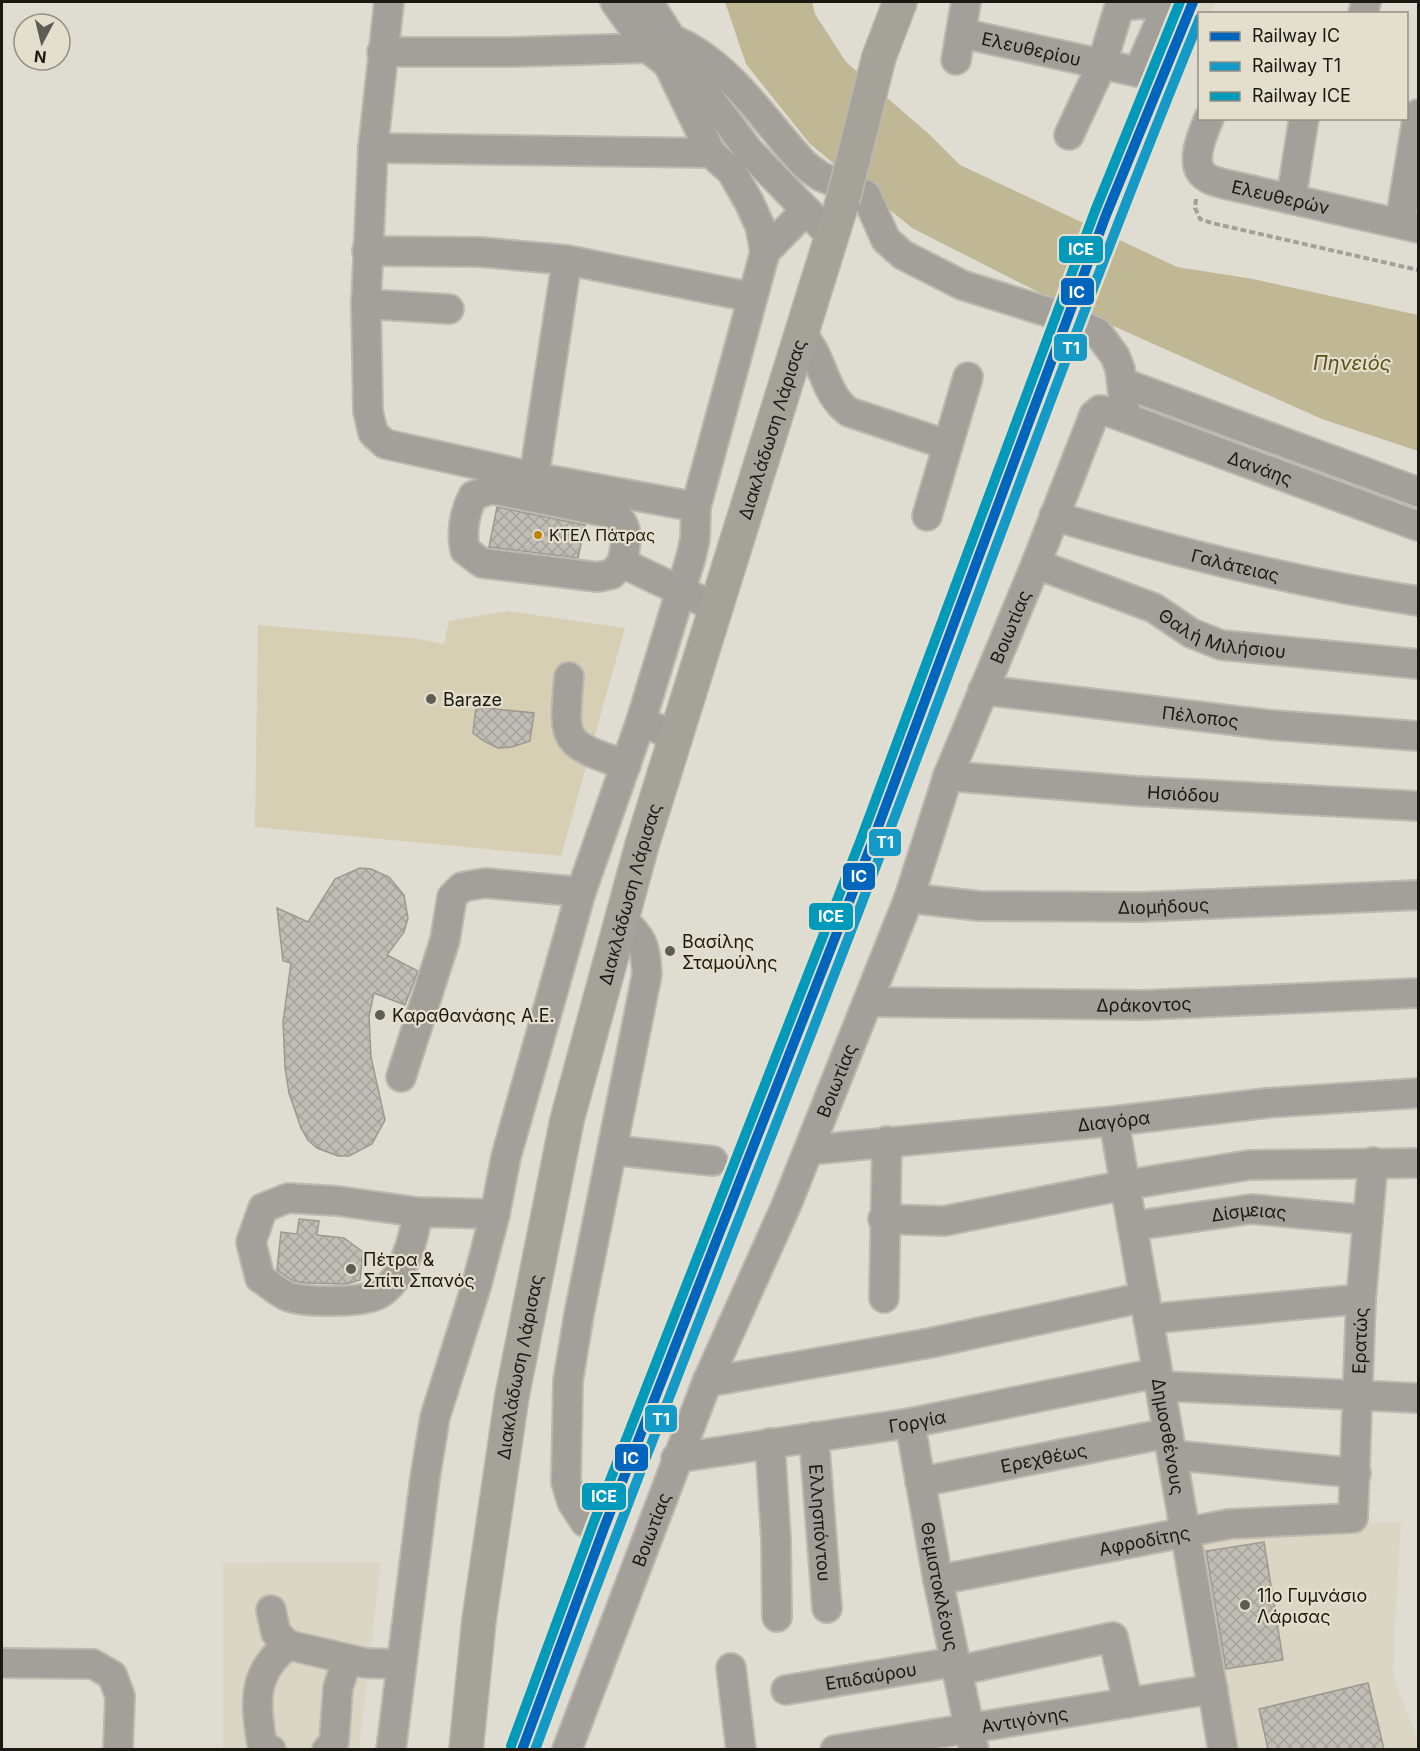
<svg xmlns="http://www.w3.org/2000/svg" width="1420" height="1751" viewBox="0 0 1420 1751" font-family="Inter,sans-serif">
	<style>
		.built { fill: #dad6c3 }
		.pitch { fill: #d7cfb4 }
		.water { fill: #c0b794 }
		.building { fill: url(#building-cross-hatch); stroke: #9b9992; stroke-width: 1.5 }
		.lines { fill: none; stroke-linecap: round; stroke-linejoin: round }
		.minor-casing { stroke: #bbb8b0; stroke-width: 32 }
		.major-casing { stroke: #bbb8b0; stroke-width: 36 }
		.path { stroke: #a3a09a; stroke-width: 4; stroke-dasharray: 6 3; stroke-linecap: butt }
		.minor { stroke: #a3a099; stroke-width: 28 }
		.major { stroke: #a4a299; stroke-width: 33 }
		.major-bridge-casing { stroke: #bbb8b0; stroke-width: 36; stroke-linecap: butt }
		.major-bridge { stroke: #a4a299; stroke-width: 33 }
		.rail-1-casing { stroke: #e4dfcd; stroke-width: 15 }
		.rail-2-casing { stroke: #e4dfcd; stroke-width: 15 }
		.rail-3-casing { stroke: #e4dfcd; stroke-width: 15 }
		.rail-1 { stroke: #0065bd; stroke-width: 10 }
		.rail-2 { stroke: #159ac7; stroke-width: 10 }
		.rail-3 { stroke: #029abb; stroke-width: 10 }
		.bus-dot { fill: #c08204; stroke: #e4dfcd; stroke-width: 2 }
		.poi-dot { fill: #5e5d55; stroke: #e4dfcd; stroke-width: 2 }
		.labels { text-anchor: middle; dominant-baseline: central; stroke-width: 4.5; stroke-linejoin: round; paint-order: stroke }
		.bus-label { font-size: 16px; fill: #191811; stroke: #e4dfcd; text-anchor: start }
		.street-label { font-size: 18px; fill: #191811; stroke: #e4dfcd }
		.poi-label { font-size: 18px; fill: #191811; stroke: #e4dfcd; text-anchor: start }
		.water-label { font-size: 20px; font-style: italic; fill: #5f511a; stroke: #e4dfcd }
		.line-badge { stroke: #e4dfcd; stroke-width: 2 }
		.badge-label { font-size: 16px; text-anchor: middle; font-weight: bold; fill: #fff }
	</style>
	<defs>
		<pattern id="building-cross-hatch" width="8" height="8" patternUnits="userSpaceOnUse" patternTransform="scale(1.5)"><rect width="8" height="8" fill="#c0bdb5"/><path d="M0 0l8 8M0 8l8-8" fill="none" stroke="#a4a29b"/></pattern>
	</defs>
	<rect width="100%" height="100%" fill="#dfdcd2"/>
	<path class="built" d="M1185,2H1216L1211,13L1200,14L1199,41L1126,221L1077,352L1049,342L1098,211Z
		M1401,1522L1393,1670L1398,1691L1418,1739V1749H1228L1195,1533L1250,1526Z
		M381,1562L359,1749L223,1750V1563Z"/>
	<path class="pitch" d="M508,611L625,628L561,856L255,827L258,625L412,638L444,644L449,621Z"/>
	<path class="water" d="M725,2H812L815,14L846,62L930,135L960,165L1177,267L1253,279L1418,315V451L1322,419L1046,296L912,228L810,144L746,64Z"/>
	<path class="building" d="M497,507L585,525L578,558L489,547Z
		M476,707L534,713L530,741L512,747L498,748L484,741L473,733Z
		M360,868L371,869L389,877L404,895L408,918L404,932L387,955L418,971L405,1005L374,993L369,1016L371,1057L385,1120L372,1144L349,1156H338L317,1148L308,1140L301,1128L289,1093L285,1068L283,1022L291,963L283,961L277,908L308,922L335,879Z
		M299,1219L319,1221L317,1235L344,1238L363,1252L360,1280L346,1284L308,1283L293,1281L277,1270L281,1232L297,1234Z
		M1264,1542L1283,1660L1226,1669L1206,1551Z
		M1368,1683L1384,1749H1268L1259,1709Z"/>
	<g class="lines">
		<defs>
			<g id="minor">
				<path d="M389,2L373,148L366,304L368,411L373,433L385,444L534,477L696,507L765,252L806,210L832,237"/>
				<path d="M615,2L648,48L668,64L711,153L732,172L749,202L760,226L765,252"/>
				<path d="M648,2L711,100L749,151L806,210"/>
				<path d="M1363,14L1366,2"/>
				<path id="s1" d="M961,33L1138,72L1169,2"/>
				<path d="M672,39C731,64 763,120 805,165L820,176L866,195L886,240L903,255L962,285L1064,317L1098,333L1115,356L1120,369L1126,418"/>
				<path d="M382,52H511L648,48"/>
				<path d="M956,60L966,2"/>
				<path id="s2" d="M1209,118C1203,133 1188,165 1206,177C1212,182 1222,183 1229,185L1418,228"/>
				<path d="M1069,135L1102,64L1118,11C1130,0 1151,5 1166,8"/>
				<path d="M373,148L711,153"/>
				<path d="M1291,199L1304,118"/>
				<path d="M1400,223L1418,114"/>
				<path d="M367,251L480,252L567,260L751,297"/>
				<path d="M366,304L449,309"/>
				<path d="M802,335C824,358 823,394 849,412L948,445L927,516"/>
				<path d="M1123,383L1418,492"/>
				<path d="M948,445L968,377"/>
				<path d="M534,477L567,260"/>
				<path id="s3" d="M1054,516C1174,552 1295,583 1418,601"/>
				<path d="M622,563L612,574L598,577L482,563L465,550C461,532 465,511 473,496L491,489L615,514C631,529 626,543 622,563L717,608"/>
				<path id="s4" d="M1036,564L1154,608L1191,633L1221,645L1418,664"/>
				<path d="M569,677C563,743 562,743 626,765"/>
				<path id="s5" d="M983,690L1272,725L1418,736"/>
				<path d="M641,721L691,557L695,539L696,507"/>
				<path id="s6" d="M948,776L1136,791L1418,806"/>
				<path id="s7" d="M909,898L979,906L1141,907L1418,895"/>
				<path id="s8" d="M868,1002L1144,1005L1418,993"/>
				<path d="M401,1077L445,940L452,897L462,887L485,883L581,892"/>
				<path id="s9" d="M1114,1121L1223,1750"/>
				<path d="M612,1150L713,1161"/>
				<path id="s10" d="M809,1150L1114,1121L1267,1103L1418,1093"/>
				<path d="M417,1212C415,1237 403,1280 379,1294C364,1303 303,1303 287,1296C278,1292 269,1284 260,1278L251,1242L263,1208L288,1198L338,1201L417,1212L495,1214"/>
				<path d="M883,1219L944,1221L1125,1185L1249,1165L1418,1163"/>
				<path id="s11" d="M1132,1226L1252,1209L1368,1220"/>
				<path d="M884,1298L887,1141"/>
				<path d="M1148,1319L1361,1299"/>
				<path d="M707,1382L930,1343L1145,1297"/>
				<path d="M1160,1386L1418,1398"/>
				<path id="s12" d="M910,1423L938,1580L974,1750"/>
				<path id="s13" d="M814,1437L827,1608"/>
				<path d="M770,1443L776,1540L777,1617"/>
				<path d="M1172,1455L1356,1473"/>
				<path id="s14" d="M676,1458L910,1423L1157,1373"/>
				<path id="s15" d="M920,1482L1168,1433"/>
				<path d="M585,1522L572,1502L566,1482L568,1381L579,1314L647,974C645,944 643,939 621,918"/>
				<path id="s16" d="M938,1580L1229,1524L1353,1518L1361,1299L1373,1162"/>
				<path d="M271,1610L276,1633L288,1645"/>
				<path d="M2,1663L93,1664L112,1675L120,1696L118,1750"/>
				<path d="M731,1668L741,1750"/>
				<path d="M956,1671L1113,1637L1128,1703"/>
				<path id="s17" d="M786,1690L954,1662"/>
				<path d="M271,1750L262,1744C255,1702 252,1673 288,1645L365,1663L401,1664"/>
				<path d="M327,1750L334,1742L338,1688L347,1659"/>
				<path d="M391,1750L425,1478L435,1417L476,1287L495,1214L506,1157L581,892L641,721L676,737"/>
				<path id="s18" d="M567,1750L707,1382L786,1206L909,898L948,776L1036,564L1094,415L1100,410L1110,412L1418,526"/>
				<path id="s19" d="M835,1750L1213,1689"/>
			</g>
			<g id="major">
				<path d="M879,57L900,2"/>
				<path id="s20" d="M466,1750L479,1620L512,1396L567,1120L642,845L843,200"/>
			</g>
		</defs>
		<use href="#minor" class="minor-casing"/>
		<use href="#major" class="major-casing"/>
		<path class="path" d="M1196,199L1195,208L1200,219L1212,223L1418,270"/>
		<use href="#minor" class="minor"/>
		<use href="#major" class="major"/>
		<defs>
			<path id="major-bridge" d="M843,200L879,57"/>
		</defs>
		<use href="#major-bridge" class="major-bridge-casing"/>
		<use href="#major-bridge" class="major-bridge"/>
		<defs>
			<path id="rail-1" d="M522,1750L604,1528L872,843L1106,215L1193,2"/>
			<path id="rail-2" d="M535,1750C647,1446 769,1147 884,845C989,569 1088,291 1200,18"/>
			<path id="rail-3" d="M511,1746L593,1524L861,839L1095,211L1180,2"/>
		</defs>
		<use href="#rail-1" class="rail-1-casing"/>
		<use href="#rail-2" class="rail-2-casing"/>
		<use href="#rail-3" class="rail-3-casing"/>
		<use href="#rail-1" class="rail-1"/>
		<use href="#rail-2" class="rail-2"/>
		<use href="#rail-3" class="rail-3"/>
	</g>
	<circle class="bus-dot" cx="538" cy="535" r="5"/>
	<g class="poi-dot">
		<circle cx="431" cy="699" r="6"/>
		<circle cx="670" cy="951" r="6"/>
		<circle cx="380" cy="1015" r="6"/>
		<circle cx="351" cy="1269" r="6"/>
		<circle cx="1245" cy="1605" r="6"/>
	</g>
	<g class="labels">
		<g class="bus-label">
			<text x="549" y="535">ΚΤΕΛ Πάτρας</text>
		</g>
		<g class="street-label">
			<text stroke="none"><textPath href="#s1" startOffset="72">Ελευθερίου</textPath></text>
			<text stroke="none"><textPath href="#s2" startOffset="141">Ελευθερών</textPath></text>
			<text stroke="none"><textPath href="#s20" startOffset="1359">Διακλάδωση Λάρισας</textPath></text>
			<text stroke="none"><textPath href="#s18" startOffset="1614">Δανάης</textPath></text>
			<text stroke="none"><textPath href="#s3" startOffset="188">Γαλάτειας</textPath></text>
			<text stroke="none"><textPath href="#s18" startOffset="1208">Βοιωτίας</textPath></text>
			<text stroke="none"><textPath href="#s4" startOffset="201">Θαλή Μιλήσιου</textPath></text>
			<text stroke="none"><textPath href="#s5" startOffset="219">Πέλοπος</textPath></text>
			<text stroke="none"><textPath href="#s6" startOffset="236">Ησιόδου</textPath></text>
			<text stroke="none"><textPath href="#s20" startOffset="873">Διακλάδωση Λάρισας</textPath></text>
			<text stroke="none"><textPath href="#s7" startOffset="255">Διομήδους</textPath></text>
			<text stroke="none"><textPath href="#s8" startOffset="276">Δράκοντος</textPath></text>
			<text stroke="none"><textPath href="#s18" startOffset="722">Βοιωτίας</textPath></text>
			<text stroke="none"><textPath href="#s10" startOffset="306">Διαγόρα</textPath></text>
			<text stroke="none"><textPath href="#s11" startOffset="118">Δίσμειας</textPath></text>
			<text stroke="none"><textPath href="#s16" startOffset="598">Ερατώς</textPath></text>
			<text stroke="none"><textPath href="#s20" startOffset="387">Διακλάδωση Λάρισας</textPath></text>
			<text stroke="none"><textPath href="#s14" startOffset="244">Γοργία</textPath></text>
			<text stroke="none"><textPath href="#s9" startOffset="320">Δημοσθένους</textPath></text>
			<text stroke="none"><textPath href="#s15" startOffset="126">Ερεχθέως</textPath></text>
			<text stroke="none"><textPath href="#s13" startOffset="86">Ελλησπόντου</textPath></text>
			<text stroke="none"><textPath href="#s18" startOffset="236">Βοιωτίας</textPath></text>
			<text stroke="none"><textPath href="#s16" startOffset="210">Αφροδίτης</textPath></text>
			<text stroke="none"><textPath href="#s12" startOffset="166">Θεμιστοκλέους</textPath></text>
			<text stroke="none"><textPath href="#s17" startOffset="86">Επιδαύρου</textPath></text>
			<text stroke="none"><textPath href="#s19" startOffset="192">Αντιγόνης</textPath></text>
		</g>
		<g class="poi-label">
			<text x="443" y="699">Baraze</text>
			<text x="682" y="941">Βασίλης<tspan x="682" dy="21">Σταμούλης</tspan></text>
			<text x="392" y="1015">Καραθανάσης Α.Ε.</text>
			<text x="363" y="1259">Πέτρα &amp;<tspan x="363" dy="21">Σπίτι Σπανός</tspan></text>
			<text x="1257" y="1595">11ο Γυμνάσιο<tspan x="1257" dy="21">Λάρισας</tspan></text>
		</g>
		<g class="water-label">
			<text x="1352" y="363">Πηνειός</text>
		</g>
	</g>
	<g class="line-badge">
		<rect x="1058" y="235" width="46" height="29" rx="6" fill="#029abb"/>
		<rect x="1060" y="277" width="35" height="29" rx="6" fill="#0065bd"/>
		<rect x="1053" y="333" width="35" height="29" rx="6" fill="#159ac7"/>
		<rect x="868" y="828" width="34" height="29" rx="6" fill="#159ac7"/>
		<rect x="842" y="862" width="34" height="29" rx="6" fill="#0065bd"/>
		<rect x="808" y="902" width="46" height="29" rx="6" fill="#029abb"/>
		<rect x="644" y="1404" width="34" height="29" rx="6" fill="#159ac7"/>
		<rect x="614" y="1443" width="35" height="29" rx="6" fill="#0065bd"/>
		<rect x="581" y="1482" width="46" height="29" rx="6" fill="#029abb"/>
	</g>
	<g class="badge-label">
		<text x="1081" y="255">ICE</text>
		<text x="1077" y="298">IC</text>
		<text x="1071" y="354">T1</text>
		<text x="885" y="848">T1</text>
		<text x="859" y="882">IC</text>
		<text x="831" y="922">ICE</text>
		<text x="661" y="1425">T1</text>
		<text x="631" y="1464">IC</text>
		<text x="604" y="1502">ICE</text>
	</g>
	<rect width="1420" height="1751" fill="none" stroke="#191811" stroke-width="6"/>
	<rect x="1198" y="12" width="210" height="108" fill="#e4dfcd" stroke="#938f82" stroke-width="1.5"/>
	<rect x="1210" y="32" width="30" height="9" fill="#0065bd" stroke="#938f82" stroke-width="1.5"/>
	<text x="1252" y="42" font-size="18" fill="#191811">Railway IC</text>
	<rect x="1210" y="62" width="30" height="9" fill="#159ac7" stroke="#938f82" stroke-width="1.5"/>
	<text x="1252" y="72" font-size="18" fill="#191811">Railway T1</text>
	<rect x="1210" y="92" width="30" height="9" fill="#029abb" stroke="#938f82" stroke-width="1.5"/>
	<text x="1252" y="102" font-size="18" fill="#191811">Railway ICE</text>
	<g transform="translate(42 42) rotate(187)"><circle r="28" fill="#e4dfcd" stroke="#938f82" stroke-width="1.5"/>
	<path d="M0-4.5L10 22L0 15L-10 22Z" fill="#5e5d55"/>
	<text y="-9" font-size="16" font-weight="bold" text-anchor="middle" fill="#191811">N</text>
	</g>
</svg>
